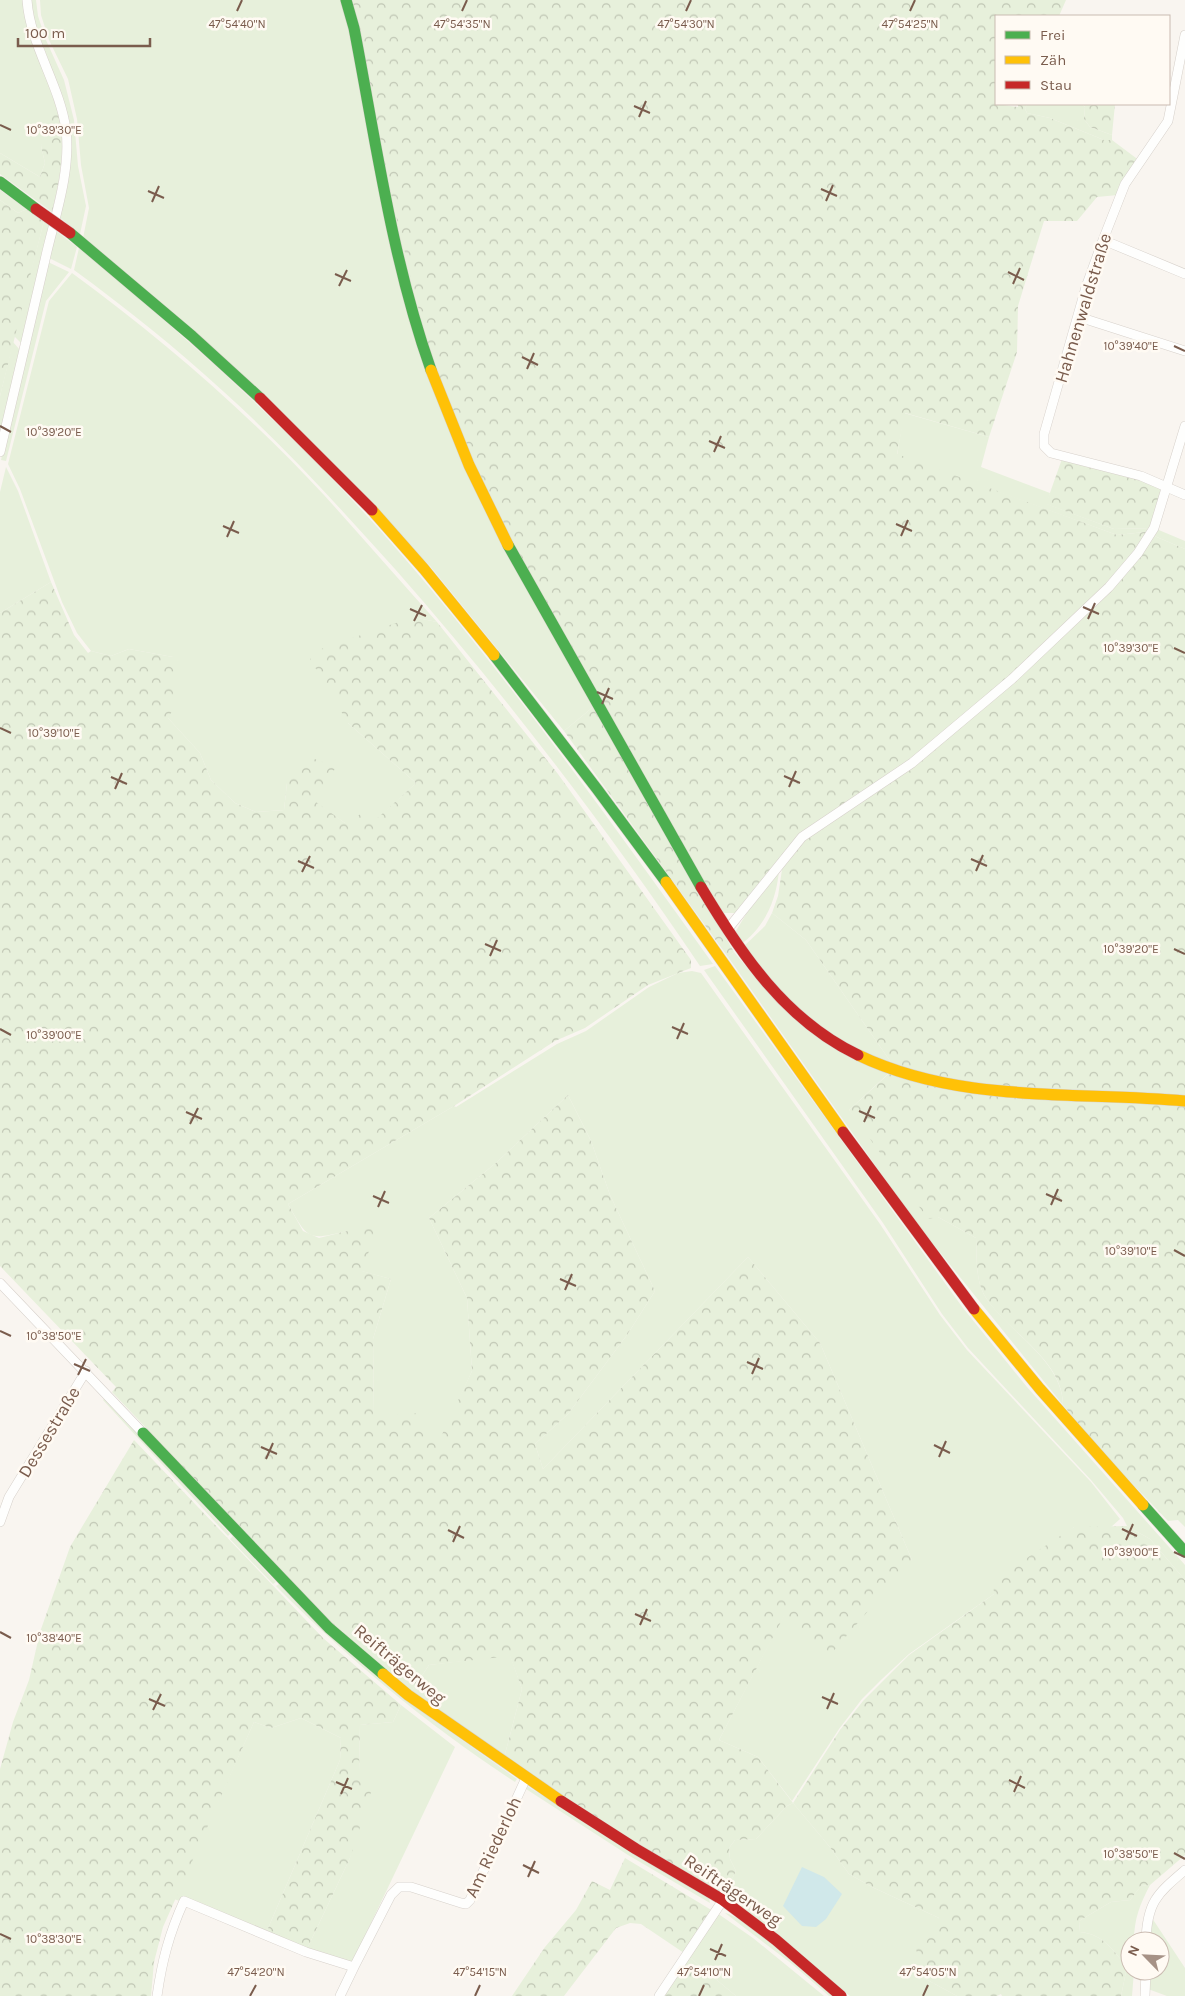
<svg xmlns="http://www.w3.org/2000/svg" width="1185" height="1996" viewBox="0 0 1185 1996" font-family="Karla,sans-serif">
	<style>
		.grass { fill: #e7f0db }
		.forest { fill: url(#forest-crowns) }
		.water { fill: #d0e8ea }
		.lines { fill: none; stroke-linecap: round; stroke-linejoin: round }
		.street-casing { stroke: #d7d1cb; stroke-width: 10 }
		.fast-casing { stroke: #d9d2cb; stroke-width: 12 }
		.slow-casing { stroke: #d9d2cb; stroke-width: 12 }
		.jam-casing { stroke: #d9d2cb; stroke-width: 12 }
		.street { stroke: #fefefd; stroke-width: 9 }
		.fast { stroke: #4caf50; stroke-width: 11 }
		.slow { stroke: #ffc107; stroke-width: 11 }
		.jam { stroke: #c62828; stroke-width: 11 }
		.jam-bridge-casing { stroke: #dad1cc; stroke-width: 12; stroke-linecap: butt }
		.jam-bridge { stroke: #c62828; stroke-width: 11 }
		.ticks { fill: none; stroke: #7a5c4d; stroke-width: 2 }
		.labels { text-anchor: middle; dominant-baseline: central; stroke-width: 5; stroke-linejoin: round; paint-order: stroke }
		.street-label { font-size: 18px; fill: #7a5c4d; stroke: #fffaf3 }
		.ticks-label { font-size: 12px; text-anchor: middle; fill: #7a5c4d; stroke: #fffaf3; stroke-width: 5; stroke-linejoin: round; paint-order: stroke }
	</style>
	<defs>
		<pattern id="forest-crowns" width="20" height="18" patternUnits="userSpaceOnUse" patternTransform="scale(1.25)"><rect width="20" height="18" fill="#e7f0db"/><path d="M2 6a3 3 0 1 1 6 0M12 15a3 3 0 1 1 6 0" fill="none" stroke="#c0c6b4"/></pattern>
	</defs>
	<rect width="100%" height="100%" fill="#f9f5f0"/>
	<path class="grass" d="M0,0H24L58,110L41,146L45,163L40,177L0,153Z
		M30,0H36L38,16L46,40L64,80L74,120L78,166L86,206L80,234L58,216L69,130L61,93L33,21Z
		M40,0H341L593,707L564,731L430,566L83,238L89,208L81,165L77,119L68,79L49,40L41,15Z
		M1027,104H1082L1085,107L1084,119L1090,127L1112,135V140H1104L1050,118L1027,113L1025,109Z
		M0,190L27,209L18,213L0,200Z
		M44,221L50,226L22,344L14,336Z
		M56,231L77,247L71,269L49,258Z
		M79,248C184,335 287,427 378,528C500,665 606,815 713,964L700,966C607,828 505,694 395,569C340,508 285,447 224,392C176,348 126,308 74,270Z
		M48,262L69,272L46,301L6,461L1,460Z
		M72,273C162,339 248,413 324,495C362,537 399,580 437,622L413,617L348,723L416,783L371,825L345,823L287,783L284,810L256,812L235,803L211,780L200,753L168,718L173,657L129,649L111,656L91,651L77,633L62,602L20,489L8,464L49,301Z
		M13,342L20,350L0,435V396Z
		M904,413L989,437L981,467L1050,493L1047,504L1114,529L1154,528L1185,541V549L1145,532L1117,535L897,455Z
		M6,467L18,491L51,582L0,613V492Z
		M779,871C776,901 765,927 740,945L734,934L748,911Z
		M772,913L806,940L895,1068L855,1050L792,1005L742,948L765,926Z
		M734,952L754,976L888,1074L849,1110L938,1217L976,1238C977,1257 975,1281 986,1298C1009,1332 1063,1361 1063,1405L914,1220L728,957Z
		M715,966L963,1308L1027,1387L1185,1565V1580L1150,1539L1127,1526L1123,1518L1091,1480L968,1348L942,1314L883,1223L704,970Z
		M692,971L701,973L880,1224L940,1315L967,1350L1091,1482L1120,1519L1111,1527H1074L994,1594L909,1654L882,1679L862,1699L839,1729L792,1801L758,1757L719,1740L784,1615L912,1560L820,1343L748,1257L543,1469L535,1444L568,1414L627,1335L655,1291L610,1195L591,1141L568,1095L497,1162L429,1218L467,1298L472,1371L438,1446L374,1417L373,1339L391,1279L361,1271L347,1231C307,1241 308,1239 288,1204L454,1106L456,1107L557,1044L586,1031L649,987L678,973Z
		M105,1398L230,1534L228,1536L103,1400Z
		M233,1536L276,1582L273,1584L230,1539Z
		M279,1584L404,1699L517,1779L515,1782C428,1725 349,1660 276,1586Z
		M510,1655L522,1689L504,1758L411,1692L429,1665Z
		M401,1705L455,1747L352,1963L307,1949L350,1858L359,1771L360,1725L393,1722Z
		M301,1718L341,1738L340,1760L266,1933L174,1899L254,1722L271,1728Z
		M527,1786L709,1898L710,1903L628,1855L526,1789Z
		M793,1803L829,1846L849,1874L872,1887L939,1918L922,1977L957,1996H850L724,1894L736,1871L730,1859L729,1848L735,1840L756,1839L787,1806Z
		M1150,1885C1140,1904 1134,1919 1134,1941H1130V1971H1134L1132,1996H1121L1127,1967C1113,1950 1103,1934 1080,1932L1079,1921L1111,1902L1130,1900L1141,1886Z
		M717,1913L753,1938L824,1996H736L688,1956Z
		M725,1913C745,1916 815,1980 834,1996H829L792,1964Z
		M1152,1918L1185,1968V1996H1167L1148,1989V1971H1160V1941H1150Z"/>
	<path class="forest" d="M350,0H1066L1059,16H996V104L1018,107V104H1027L1025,109L1027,113L1050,118L1104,140H1112L1140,161L1118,195L1097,197L1077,221H1044L1018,306L1017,352L989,437L905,413L897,454L1117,535L1145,532L1185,549V1527L1178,1520L1168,1521L1102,1452L1063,1405C1063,1360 1009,1333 986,1298C975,1281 977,1257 976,1238L938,1217L928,1219L849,1110L895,1068L806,940L772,913L778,896L783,863L737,913H721L477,480L430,356L393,203Z
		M1082,104H1115L1112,135L1090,127L1084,119L1085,107Z
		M58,110C66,144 61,178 52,212L0,174V153L40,177L45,163L41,146L47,111Z
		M0,200L18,213L27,209L44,221L0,396Z
		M1063,456L1168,487L1154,528L1114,529L1046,504Z
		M51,582L74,635L88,653L91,651L111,656L129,649L173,657L176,705L168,718L200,753L211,780L235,803L256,812L284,810L287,783L312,758L336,767L316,802L345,823L364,812L371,824L416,783L348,723L310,659L318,650L413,617L437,622L558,774L691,960V968L648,985L585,1028L555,1041L454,1106L288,1204L303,1231L319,1238L347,1231L377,1228L362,1271L391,1279L373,1339L374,1417L418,1413L437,1445L472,1371L467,1298L429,1218L497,1162L568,1095L591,1141L610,1195L655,1291L627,1335L568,1414L535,1444L543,1469L748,1257L820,1343L912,1560L831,1654L784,1616L719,1740L758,1757L793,1803L840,1730L863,1701L909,1655L994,1594L993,1580L1074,1527L1127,1526L1150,1539L1185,1580V1855L1150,1885L1141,1886L1130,1900L1111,1902L1079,1921L1080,1932C1103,1934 1113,1950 1127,1967L1121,1996H1002L1001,1994L997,1996H957L922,1977L915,1944L939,1918L872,1887L849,1874L829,1846L793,1803L787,1806L756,1839L735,1840L729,1848L730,1859L736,1871L724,1894L638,1844L504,1758L522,1689L510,1656L429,1665L411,1692L332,1624L112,1392L116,1387L0,1266V613Z
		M593,707L734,952L728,957L564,731Z
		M134,1440L323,1638L401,1705L393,1722L360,1725L359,1771L371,1793L350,1858L307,1949L266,1933L340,1760L341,1738L301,1718L271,1728L254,1722L163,1927L154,1962L151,1996H0V1769L13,1722L29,1680L40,1632L70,1547Z
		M625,1858L713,1911L684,1953L641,1924L630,1923L616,1928L564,1996H512L545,1947L576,1910L592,1881L610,1890Z
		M688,1956L736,1996H661Z"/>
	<path class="water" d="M802,1867L824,1877L842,1894L826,1919L816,1927L802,1926L783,1906Z"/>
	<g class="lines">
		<defs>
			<path id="street" d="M1185,35L1168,121L1125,184L1103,240L1086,287L1044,434V446L1051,453L1141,476L1185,495
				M1103,240L1185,274
				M1079,317L1185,351
				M0,452C15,388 30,324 45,260C54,219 71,173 66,130C60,85 30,45 27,0
				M727,930L802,837L912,763L1012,679L1109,587L1138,553L1154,528L1185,426
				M0,1283L143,1433
				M0,1522L9,1497L86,1371
				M1146,1941C1147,1902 1157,1894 1185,1870
				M354,1967L391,1895L399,1887H411L461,1903L466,1904L470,1900L526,1778
				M157,1996C162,1961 169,1934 184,1901L306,1952L354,1967L340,1996
				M659,1996L723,1900
				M1145,1996L1146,1971"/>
			<path id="fast" d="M346,0L354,28C376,142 392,260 431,370
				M0,182L36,209
				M70,233L192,336L260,398
				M508,545L701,887
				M494,655L597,789L666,882
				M143,1433L329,1628L383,1674
				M1143,1505L1185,1552"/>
			<path id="slow" d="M431,370L469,465L508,545
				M372,510L424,569L494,655
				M666,882L843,1132
				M858,1055C960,1104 1075,1091 1185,1101
				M974,1309L1040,1389L1143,1505
				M383,1674L408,1695L561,1801"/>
			<path id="jam" d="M260,398L372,510
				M701,887C741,954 785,1020 858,1055
				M843,1132L974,1309
				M561,1801L636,1849L723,1900L776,1940L841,1996"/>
		</defs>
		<use href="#street" class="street-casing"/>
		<use href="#fast" class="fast-casing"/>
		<use href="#slow" class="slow-casing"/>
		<use href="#jam" class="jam-casing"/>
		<use href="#street" class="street"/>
		<use href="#fast" class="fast"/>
		<use href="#slow" class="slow"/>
		<use href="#jam" class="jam"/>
		<defs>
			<path id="jam-bridge" d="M36,209L70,233"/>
		</defs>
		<use href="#jam-bridge" class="jam-bridge-casing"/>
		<use href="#jam-bridge" class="jam-bridge"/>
	</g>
	<path class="ticks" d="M237,11L242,0M462,11L467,0M686,11L691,0M910,11L915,0M634,106L650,113M639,117L646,101M0,125L11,130M821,189L837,196M148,191L164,198M826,201L833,185M152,202L159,186M1008,272L1024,280M335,274L351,281M1013,284L1020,268M339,286L347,270M1174,346L1185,351M522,357L538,365M527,369L534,353M0,426L11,432M709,441L725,448M714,452L721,436M896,524L912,531M223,526L239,533M901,536L908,520M227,537L234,521M1083,607L1099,614M410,609L426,616M1088,619L1095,603M414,621L422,605M1174,648L1185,653M597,692L613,699M602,704L609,688M0,728L11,733M784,776L800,783M111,777L127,784M789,787L796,771M115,789L122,773M971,859L987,866M298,861L314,868M976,871L983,855M302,872L310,856M485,944L501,951M1174,949L1185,954M490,956L497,940M672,1027L688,1034M0,1029L11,1035M677,1039L684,1023M859,1111L875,1118M186,1112L202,1119M864,1122L871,1106M190,1124L198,1108M1046,1194L1062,1201M373,1196L389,1203M1051,1205L1058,1189M378,1207L385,1191M1174,1250L1185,1256M560,1279L576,1286M565,1290L572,1274M0,1331L11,1336M747,1362L763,1369M74,1364L90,1371M752,1374L759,1358M78,1375L86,1359M934,1445L950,1453M261,1447L277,1454M939,1457L946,1441M266,1459L273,1443M1122,1529L1137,1536M448,1530L464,1538M1126,1540L1133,1524M453,1542L460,1526M1174,1552L1185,1557M635,1614L651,1621M640,1625L647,1609M0,1632L11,1638M822,1697L838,1704M149,1699L165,1706M827,1709L834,1693M153,1710L161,1694M1009,1780L1025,1788M336,1782L352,1789M1014,1792L1021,1776M341,1794L348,1778M1174,1853L1185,1859M523,1865L539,1873M528,1877L535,1861M0,1934L11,1939M710,1949L726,1956M715,1960L722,1944M250,1996L256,1985M475,1996L480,1985M699,1996L704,1985M923,1996L928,1985"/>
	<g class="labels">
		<g class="street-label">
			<text transform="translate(1083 308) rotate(-73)">Hahnenwaldstraße</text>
			<text transform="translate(49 1432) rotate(-59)">Dessestraße</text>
			<text transform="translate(400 1664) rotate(40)">Reifträgerweg</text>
			<text transform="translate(493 1847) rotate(-65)">Am Riederloh</text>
			<text transform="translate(733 1890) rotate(34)">Reifträgerweg</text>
		</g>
	</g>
	<g class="ticks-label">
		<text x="237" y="28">47°54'40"N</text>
		<text x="686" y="28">47°54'30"N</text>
		<text x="910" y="28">47°54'25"N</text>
		<text x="462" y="28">47°54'35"N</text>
		<text x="54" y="134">10°39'30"E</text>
		<text x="1131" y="350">10°39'40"E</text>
		<text x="54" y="436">10°39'20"E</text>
		<text x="1131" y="652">10°39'30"E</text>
		<text x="54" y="737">10°39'10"E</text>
		<text x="1131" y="953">10°39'20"E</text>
		<text x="54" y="1039">10°39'00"E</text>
		<text x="1131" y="1255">10°39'10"E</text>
		<text x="54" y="1340">10°38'50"E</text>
		<text x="1131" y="1556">10°39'00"E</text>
		<text x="54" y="1642">10°38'40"E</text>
		<text x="1131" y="1858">10°38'50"E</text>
		<text x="54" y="1943">10°38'30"E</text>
		<text x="256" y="1976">47°54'20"N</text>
		<text x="480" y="1976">47°54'15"N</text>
		<text x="704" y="1976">47°54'10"N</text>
		<text x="928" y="1976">47°54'05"N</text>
	</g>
	<rect x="995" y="15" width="175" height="90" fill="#fffaf3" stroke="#cabbb1"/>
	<rect x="1005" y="31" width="25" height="8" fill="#4caf50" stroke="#cabbb1"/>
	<text x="1040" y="40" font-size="15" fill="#7a5c4d">Frei</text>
	<rect x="1005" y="56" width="25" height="8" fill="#ffc107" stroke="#cabbb1"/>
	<text x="1040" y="65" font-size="15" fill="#7a5c4d">Zäh</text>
	<rect x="1005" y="81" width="25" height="8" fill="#c62828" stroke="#cabbb1"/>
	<text x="1040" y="90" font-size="15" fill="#7a5c4d">Stau</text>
	<g transform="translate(1145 1956) rotate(294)"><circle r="24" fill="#fffaf3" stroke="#cabbb1"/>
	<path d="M0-4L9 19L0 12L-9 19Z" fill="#a69286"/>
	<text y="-8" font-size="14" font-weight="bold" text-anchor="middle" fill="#7a5c4d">N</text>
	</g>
	<path d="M18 38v8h132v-8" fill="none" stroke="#7a5c4d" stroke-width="2.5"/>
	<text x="25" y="38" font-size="15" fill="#7a5c4d" stroke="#fffaf3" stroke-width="4" paint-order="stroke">100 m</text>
</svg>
